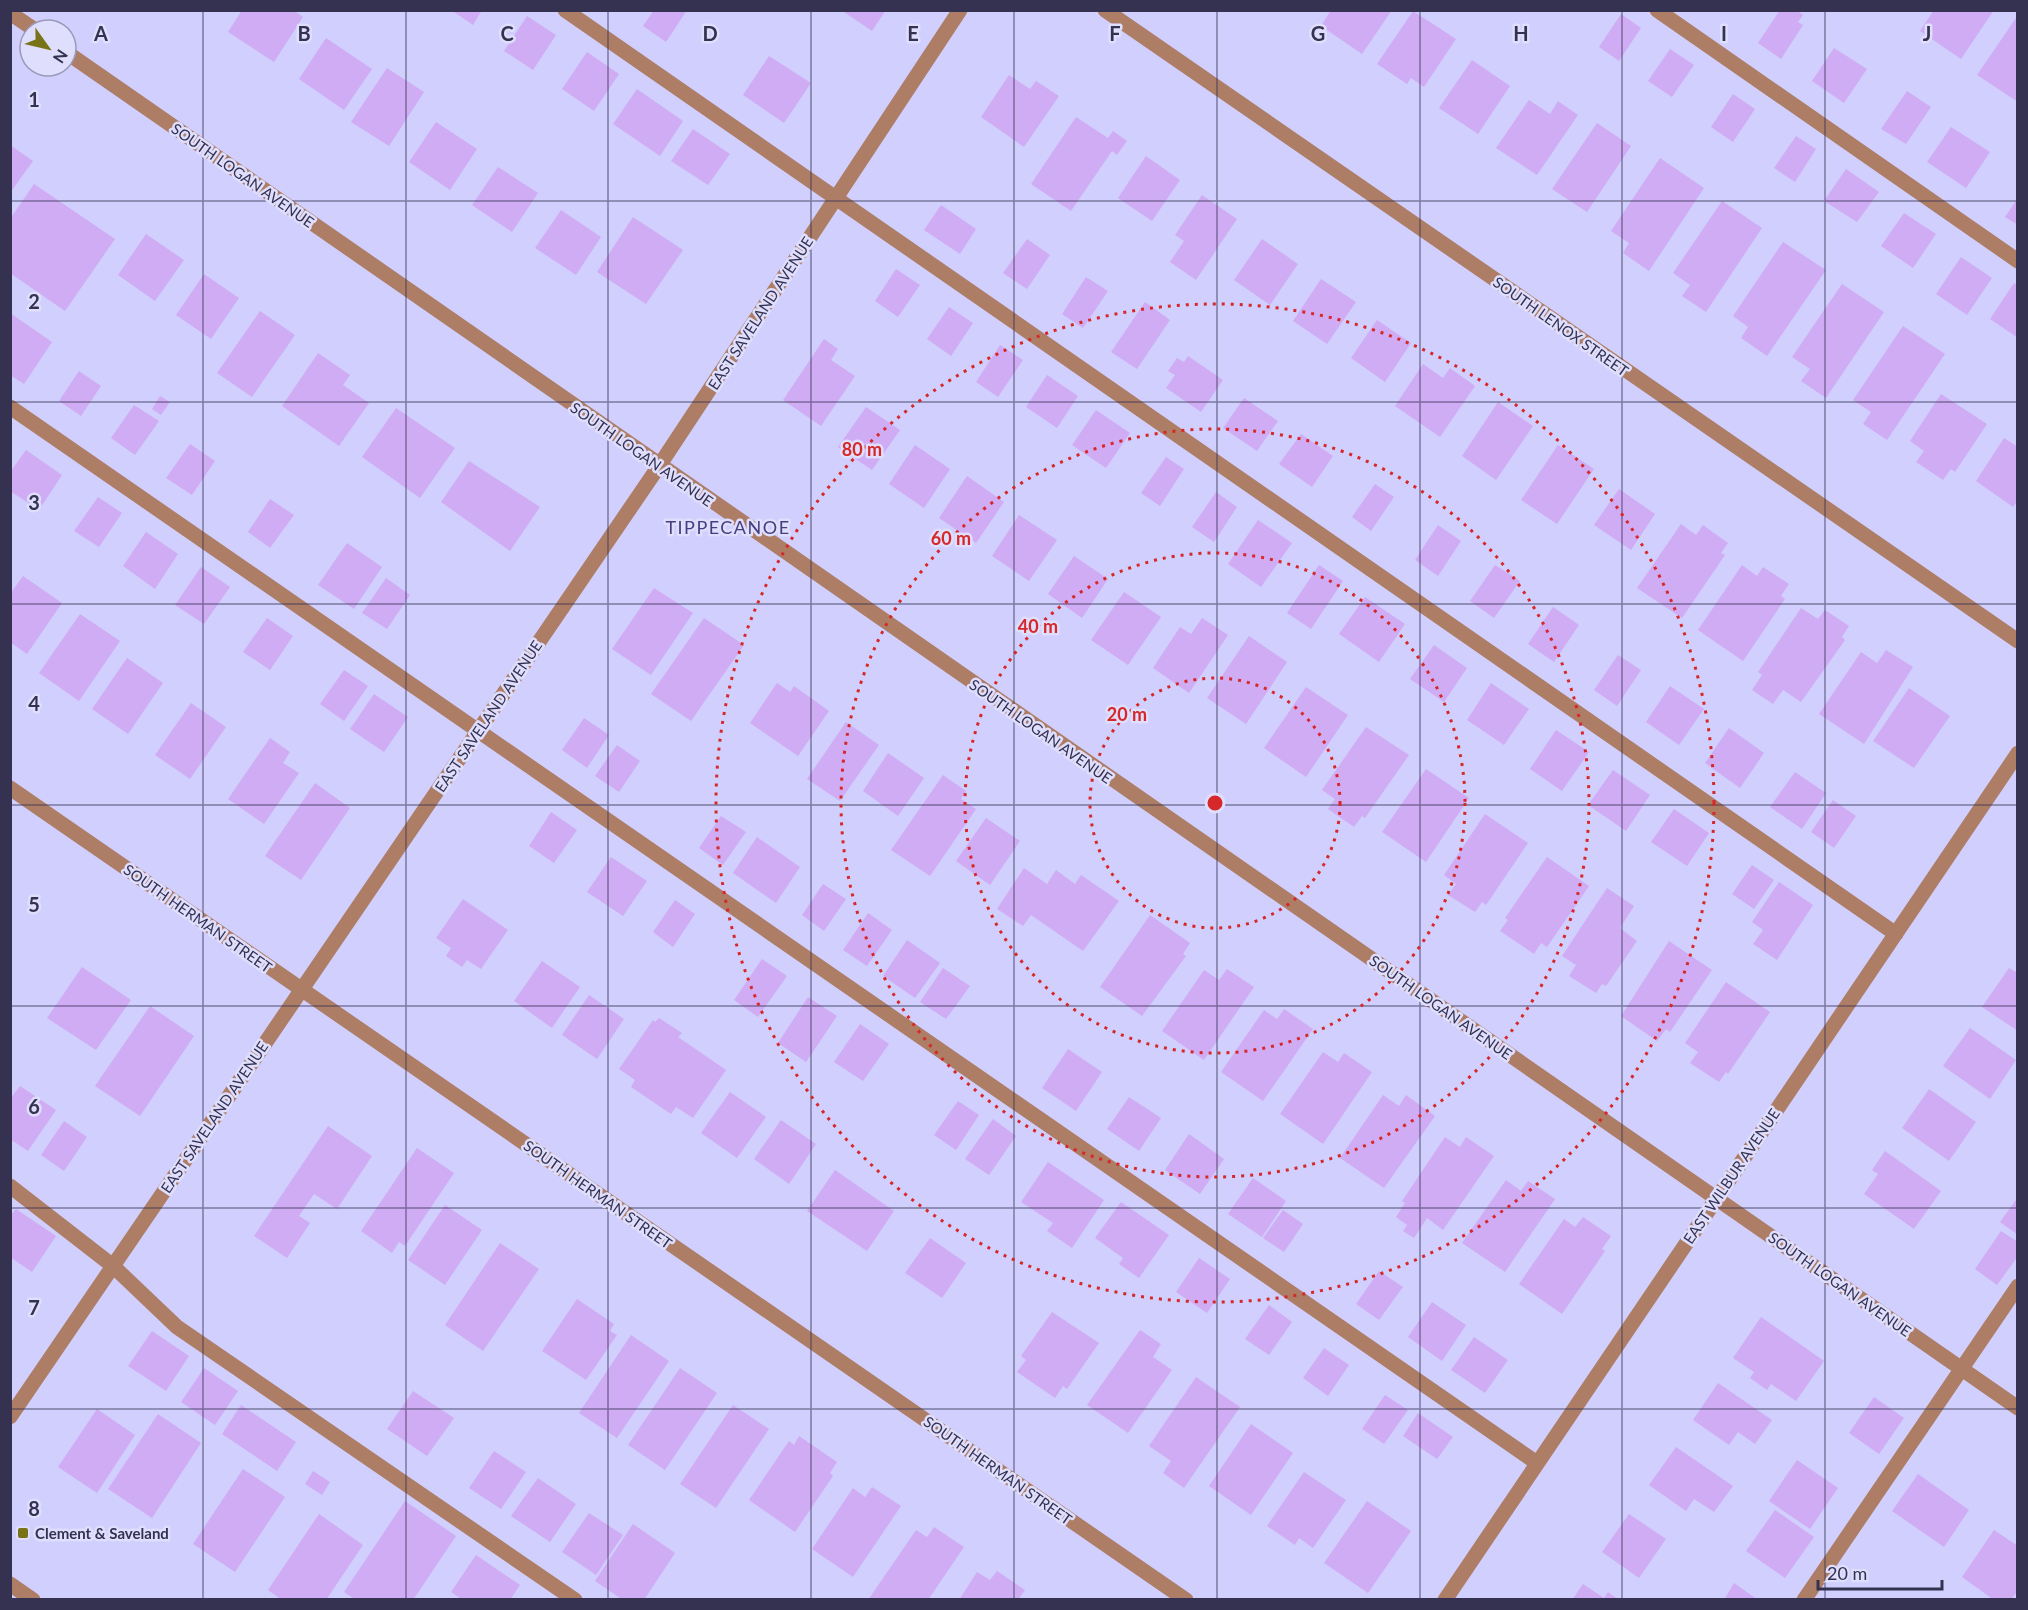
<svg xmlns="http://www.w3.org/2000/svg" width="2028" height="1610" viewBox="0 0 2028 1610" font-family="Lato,sans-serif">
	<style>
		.building { fill: #d0acf4 }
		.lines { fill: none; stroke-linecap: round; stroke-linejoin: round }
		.minor { stroke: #ad7d66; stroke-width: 15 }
		.grid { fill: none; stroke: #343250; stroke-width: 1.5; stroke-opacity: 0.55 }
		.ring { fill: none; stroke: #d62828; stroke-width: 3; stroke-dasharray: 3 6 }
		.poi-dot { fill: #777316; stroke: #dfdefd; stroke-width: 2 }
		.labels { text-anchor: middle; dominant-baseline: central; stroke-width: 5; stroke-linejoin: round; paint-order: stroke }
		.street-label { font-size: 15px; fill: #343250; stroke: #dfdefd }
		.poi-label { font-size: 15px; font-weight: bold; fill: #343250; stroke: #dfdefd; text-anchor: start }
		.quarter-label { font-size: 18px; letter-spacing: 1.5px; fill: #463e7f; stroke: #dfdefd }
		.grid-label { font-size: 20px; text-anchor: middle; font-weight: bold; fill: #343250; stroke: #dfdefd; stroke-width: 5; stroke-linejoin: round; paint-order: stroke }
		.centre { fill: #d62828; stroke: #dfdefd; stroke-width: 3 }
		.ring-label { font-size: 18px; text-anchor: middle; font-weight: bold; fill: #d62828; stroke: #dfdefd; stroke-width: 5; stroke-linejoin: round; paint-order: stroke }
	</style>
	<rect width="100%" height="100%" fill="#d0cffd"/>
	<path class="building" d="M242,10H293L303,17L274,62L228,32Z
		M451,10H482L473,25Z
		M654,10H687L666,42L643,26Z
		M841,10H886L872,31Z
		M1331,10H1392L1362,54L1321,26Z
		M1780,10H1796L1803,15L1798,22L1803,25L1781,59L1758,43Z
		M1934,10H1994L1961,59L1920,31Z
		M1413,11L1456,39L1424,87L1411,78L1407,84L1377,64Z
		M1621,14L1641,28L1619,61L1599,47Z
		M2018,15V102L1977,75Z
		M527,16L556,35L533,70L504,51Z
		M326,38L372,69L344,110L299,79Z
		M1834,48L1867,69L1844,103L1812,81Z
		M1670,49L1694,65L1672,97L1648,81Z
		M587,52L619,74L594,111L562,89Z
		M769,56L811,83L784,123L743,95Z
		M1472,60L1510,86L1478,134L1439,108Z
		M387,68L424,92L389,146L351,122Z
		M1009,75L1030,89L1036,81L1059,96L1024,147L981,117Z
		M637,89L683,121L660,156L613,124Z
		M1907,91L1931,107L1906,144L1881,129Z
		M1733,94L1755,109L1733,142L1711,127Z
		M1529,100L1550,114L1558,101L1578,115L1537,175L1496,148Z
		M1076,117L1108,138L1113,131L1127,141L1117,155L1112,151L1071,211L1031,184Z
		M436,122L477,149L450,190L409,162Z
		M1597,123L1631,146L1587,212L1552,189Z
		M1951,127L1990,152L1966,188L1927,162Z
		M693,129L730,154L708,185L671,161Z
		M1796,136L1816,149L1795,182L1774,168Z
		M10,145L33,161L10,193Z
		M1146,156L1180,180L1152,221L1118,198Z
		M1660,158L1704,188L1649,271L1623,253L1629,243L1611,231Z
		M498,167L538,193L512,232L472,205Z
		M1846,169L1879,192L1857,222L1824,201Z
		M34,184L115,239L65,311L10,273V219Z
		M1202,195L1237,219L1196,280L1170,262L1184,241L1175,235Z
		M2018,198V225L2005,217Z
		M1722,201L1762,228L1706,312L1682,296L1690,285L1673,273Z
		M941,205L976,229L960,254L924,230Z
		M561,210L601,237L576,275L535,248Z
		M1904,213L1936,234L1913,268L1881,246Z
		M633,217L683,250L646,304L597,272Z
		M146,234L184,260L155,301L118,275Z
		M1027,239L1050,255L1027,289L1003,273Z
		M1262,239L1298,264L1270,305L1234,280Z
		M1783,242L1826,270L1767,356L1741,338L1748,327L1733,316Z
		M1961,257L1992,278L1967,315L1936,294Z
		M896,269L920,285L898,317L875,301Z
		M204,274L239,298L211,339L176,315Z
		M1086,277L1108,291L1083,328L1062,314Z
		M1321,279L1356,302L1327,344L1293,321Z
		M2014,283L2018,285V338L1990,319Z
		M1842,284L1884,312L1826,398L1801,381L1810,369L1792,357Z
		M1145,302L1170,320L1137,369L1111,352Z
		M949,307L973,323L951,356L927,339Z
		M260,311L295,335L252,397L217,373Z
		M10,313L52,342L24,384L10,375Z
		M1377,320L1411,343L1385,382L1351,358Z
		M1903,326L1945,354L1887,440L1863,424L1871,412L1853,400Z
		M824,339L838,349L831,360L855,376L821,426L783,400Z
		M1000,345L1023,360L998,397L976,382Z
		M318,353L350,375L343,385L369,403L339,446L282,406Z
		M1188,356L1223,380L1201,412L1166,388L1175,375L1168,371L1177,358L1184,362Z
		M1423,364L1443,378L1450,368L1475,386L1440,437L1395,406Z
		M79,371L101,386L81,416L59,401Z
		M1047,375L1078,396L1057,428L1026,407Z
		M1941,394L1987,424L1955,472L1951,469L1943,480L1916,462L1924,451L1910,441Z
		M160,396L170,402L161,415L152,409Z
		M1244,398L1278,421L1257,451L1223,428Z
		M1498,402L1533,426L1496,480L1462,456Z
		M134,405L159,421L135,455L111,438Z
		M866,407L900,430L872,470L838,447Z
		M396,408L455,448L420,498L362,457Z
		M1096,410L1130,433L1106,468L1072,445Z
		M1301,434L1333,456L1312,487L1279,464Z
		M2004,438L2018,447V500L2013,507L1976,481Z
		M190,444L215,461L192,495L166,478Z
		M915,445L950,469L924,508L889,484Z
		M1558,445L1594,469L1557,524L1521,500Z
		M26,450L62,475L39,510L10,491V472Z
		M1166,457L1184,469L1160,506L1141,493Z
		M469,461L540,507L510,551L441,502Z
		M967,476L1004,502L976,543L939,518Z
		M1375,484L1394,497L1371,531L1352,517Z
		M1619,489L1655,514L1631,550L1594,525Z
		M1216,492L1237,507L1214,542L1192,527Z
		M98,497L122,513L99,547L74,531Z
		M270,499L294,515L270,548L248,532Z
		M1019,515L1057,540L1029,581L992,556Z
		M1258,520L1292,543L1261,587L1228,564Z
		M1681,524L1696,535L1703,525L1728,543L1721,553L1725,555L1682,618L1637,588Z
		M1438,525L1461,541L1438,576L1415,560Z
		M146,532L178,554L155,589L123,566Z
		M347,543L382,567L354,609L318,585Z
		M1074,556L1108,579L1082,618L1048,594Z
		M1319,565L1343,581L1311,629L1287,613Z
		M1495,565L1520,581L1494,618L1470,601Z
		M1742,565L1757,576L1763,567L1789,584L1781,596L1785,599L1743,661L1698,630Z
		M201,567L230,587L204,624L175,605Z
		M23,576L62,603L27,654L10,642V594Z
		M386,578L410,595L387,629L362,613Z
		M654,588L693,613L651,675L612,649Z
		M1124,592L1161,617L1128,665L1091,640Z
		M1365,597L1405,624L1379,662L1339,634Z
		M1553,607L1579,625L1554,662L1528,644Z
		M1801,608L1818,619L1825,610L1849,626L1842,637L1845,640L1801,702L1783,690L1773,704L1752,690L1762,675L1758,672Z
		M80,614L120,641L79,701L39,673Z
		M267,618L293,636L270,670L243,652Z
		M704,618L744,645L691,721L651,694Z
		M1202,618L1228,635L1189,693L1153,668L1180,627L1191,634Z
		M1249,636L1287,662L1246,724L1207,698Z
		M1434,645L1467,668L1444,702L1410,679Z
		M1886,650L1913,667L1864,744L1819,714L1861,652L1877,663Z
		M1618,655L1641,670L1617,706L1594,690Z
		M127,658L163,683L128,734L92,709Z
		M344,670L368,686L344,721L320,704Z
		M777,683L790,692L794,686L829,711L798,756L750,723Z
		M1491,683L1529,709L1504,745L1467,720Z
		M1670,686L1704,709L1679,745L1646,722Z
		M1306,687L1348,715L1306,777L1264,748Z
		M1909,688L1950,716L1914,768L1873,741Z
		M374,694L408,717L384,752L350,729Z
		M191,703L226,727L190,779L155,755Z
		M584,718L609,735L587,768L562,750Z
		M846,722L879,745L840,801L807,779Z
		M1366,727L1409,755L1365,818L1362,816L1354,827L1328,809L1335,799L1322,790Z
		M1729,728L1764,753L1740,788L1705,763Z
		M1556,730L1589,752L1562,791L1530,769Z
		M270,738L290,752L283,763L299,773L264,824L228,799Z
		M617,745L640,761L619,792L595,776Z
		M888,753L924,778L898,816L863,791Z
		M1426,769L1469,798L1426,862L1382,832Z
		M1613,770L1650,795L1626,831L1588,805Z
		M1795,772L1826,793L1802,829L1770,807Z
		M943,775L966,791L961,799L976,809L930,876L891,850Z
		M315,783L350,808L301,880L265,856Z
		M1833,800L1856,816L1834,848L1811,832Z
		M1674,809L1709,833L1687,866L1651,842Z
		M551,812L577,830L554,863L529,846Z
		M1485,814L1528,843L1486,905L1482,902L1475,912L1448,895L1456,884L1444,875Z
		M721,816L746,832L723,865L699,848Z
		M986,818L1020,841L990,885L956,861Z
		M757,837L800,867L776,903L733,873Z
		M611,857L647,881L623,916L587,892Z
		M1547,857L1589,886L1547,947L1541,943L1534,954L1500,931L1508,920L1505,918Z
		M1752,865L1774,880L1754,909L1732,894Z
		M1024,868L1047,884L1056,870L1075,884L1081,875L1119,901L1083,951L1031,915L1023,926L997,909Z
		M1779,882L1813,905L1777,960L1753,944L1763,930L1752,922Z
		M823,884L846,899L824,931L802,915Z
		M1607,888L1634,906L1620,928L1637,941L1606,986L1602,984L1596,993L1569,976L1576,965L1562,956Z
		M463,899L508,930L481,969L467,960L462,967L446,956L451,948L436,938Z
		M675,900L695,914L673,947L653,932Z
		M868,913L892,930L867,966L843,950Z
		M1150,915L1190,943L1183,954L1186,956L1142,1016L1100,987Z
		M907,940L940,963L915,998L883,976Z
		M1669,941L1712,970L1670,1032L1666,1029L1657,1041L1621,1016Z
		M762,959L787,976L758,1017L734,1000Z
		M542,961L580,987L552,1028L514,1001Z
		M82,967L131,1000L96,1050L47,1018Z
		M943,968L970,986L946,1019L920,1002Z
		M2009,968L2018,973V1031L1982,1007Z
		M1227,969L1254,987L1204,1060L1162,1031L1204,970L1219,980Z
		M1726,982L1770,1012L1728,1074L1726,1072L1719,1082L1690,1063L1698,1052L1685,1043Z
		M589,995L624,1019L597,1059L562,1035Z
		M808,997L837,1016L806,1062L778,1043Z
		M150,1006L194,1036L140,1116L95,1086Z
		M1284,1009L1313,1029L1263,1101L1221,1072L1264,1010L1277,1019Z
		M659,1018L682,1033L678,1037L726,1070L693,1118L676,1107L671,1114L631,1087L635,1080L619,1069L653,1020L655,1022Z
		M860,1024L889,1044L863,1081L834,1062Z
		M1970,1028L2016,1060L1990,1099L1943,1066Z
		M1068,1049L1102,1072L1076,1111L1042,1088Z
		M1323,1052L1338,1062L1344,1053L1372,1072L1323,1144L1280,1114Z
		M20,1086L56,1110L28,1151L10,1139V1099Z
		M1929,1089L1976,1122L1949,1161L1902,1128Z
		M730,1092L766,1117L737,1158L701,1133Z
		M1383,1095L1399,1106L1406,1095L1435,1116L1384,1188L1340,1158Z
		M1129,1097L1161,1118L1139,1151L1107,1129Z
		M958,1101L979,1115L956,1150L934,1135Z
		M993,1119L1016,1136L989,1175L965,1159Z
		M781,1120L816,1144L789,1184L754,1159Z
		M64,1121L87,1137L64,1171L41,1155Z
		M328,1126L372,1156L337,1209L314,1194L299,1216L310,1223L287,1258L254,1236Z
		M1189,1134L1224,1159L1200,1194L1165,1170Z
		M1445,1137L1460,1147L1466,1137L1494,1156L1443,1230L1427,1218L1414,1238L1403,1231L1407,1225L1396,1217L1405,1203L1402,1201Z
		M417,1148L454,1173L405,1246L399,1242L392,1253L361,1231Z
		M1885,1151L1941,1191L1914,1229L1864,1194L1878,1174L1872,1170Z
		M1048,1162L1104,1200L1072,1248L1047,1231L1053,1223L1021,1202Z
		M835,1170L894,1211L867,1251L807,1211Z
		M1253,1178L1286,1201L1262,1237L1228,1214Z
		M1506,1180L1521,1191L1528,1181L1555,1199L1505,1272L1462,1243Z
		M2018,1197V1235L2000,1222Z
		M1121,1202L1169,1235L1139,1278L1119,1264L1123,1258L1095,1238Z
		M445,1205L482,1230L445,1285L408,1260Z
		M16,1209L56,1236L32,1272L10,1257V1216Z
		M1283,1210L1303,1224L1284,1252L1263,1238Z
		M1583,1217L1611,1236L1602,1249L1605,1251L1562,1314L1519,1284L1564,1219L1575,1227Z
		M2001,1231L2018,1242V1256L1997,1285L1975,1269Z
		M930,1238L966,1263L942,1298L905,1273Z
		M500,1243L539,1269L483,1351L445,1325Z
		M1199,1258L1230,1279L1207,1313L1176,1292Z
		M1379,1271L1403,1287L1379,1320L1356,1304Z
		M577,1299L614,1324L610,1331L617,1335L586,1380L542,1351Z
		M1432,1302L1466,1325L1442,1361L1408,1337Z
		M1269,1305L1292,1322L1269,1355L1245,1339Z
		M1052,1312L1099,1343L1067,1389L1063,1386L1055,1398L1017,1372L1026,1360L1021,1356Z
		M1761,1317L1824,1361L1796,1401L1771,1384L1767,1390L1750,1378L1754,1372L1733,1358Z
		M1140,1330L1161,1344L1153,1357L1172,1370L1128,1433L1087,1405Z
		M152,1331L189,1356L166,1391L128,1366Z
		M631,1335L669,1361L617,1438L579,1413Z
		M1474,1337L1508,1360L1485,1393L1451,1370Z
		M1324,1348L1349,1365L1328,1396L1303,1378Z
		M204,1368L238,1391L215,1425L181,1402Z
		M680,1368L717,1393L665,1470L628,1445Z
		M1196,1377L1240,1407L1184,1488L1163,1473L1171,1461L1149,1446Z
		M1718,1383L1772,1420L1755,1444L1738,1432L1729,1445L1693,1420Z
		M413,1391L454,1418L427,1456L387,1429Z
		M1385,1395L1408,1410L1384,1444L1362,1429Z
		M1874,1397L1904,1418L1879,1454L1849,1433Z
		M241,1405L296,1442L277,1471L222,1434Z
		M733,1405L769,1429L716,1508L680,1484Z
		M97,1409L135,1435L97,1493L58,1467Z
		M1418,1413L1453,1437L1437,1459L1403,1436Z
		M158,1414L201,1443L152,1518L108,1489Z
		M1251,1424L1293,1453L1251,1515L1209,1486Z
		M799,1436L837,1462L830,1473L833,1476L795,1532L749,1500L789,1441L794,1445Z
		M1676,1447L1733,1486L1714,1512L1694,1499L1686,1511L1649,1485Z
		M494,1451L526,1472L501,1509L469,1488Z
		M1797,1460L1838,1488L1810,1529L1769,1501Z
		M243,1469L285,1497L235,1572L193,1544Z
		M313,1471L330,1482L322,1495L305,1484Z
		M1304,1472L1346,1500L1313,1548L1299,1538L1295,1545L1267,1526Z
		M1918,1474L1969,1510L1944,1547L1892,1511Z
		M538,1478L576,1504L550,1542L511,1516Z
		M872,1487L901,1506L853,1577L812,1549L853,1488L865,1497Z
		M405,1501L456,1536L413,1600H356L344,1592Z
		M1367,1501L1411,1531L1368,1593L1324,1563Z
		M1775,1510L1814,1537L1785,1578L1746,1551Z
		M589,1513L623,1535L596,1575L562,1552Z
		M319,1514L363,1545L326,1600H282L268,1590Z
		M1629,1514L1666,1539L1639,1578L1602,1552Z
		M633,1524L675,1553L644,1600H623L595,1581Z
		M934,1527L964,1547L928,1600H868L916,1530L927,1537Z
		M1994,1530L2018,1546V1590L2011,1600H1994L1962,1577Z
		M476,1555L520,1585L510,1600H463L451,1592Z
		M997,1571L1025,1590L1018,1600H959L977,1572L990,1580Z
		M1734,1583L1758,1600H1724Z
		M1583,1584L1604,1598L1608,1592L1619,1600H1572Z"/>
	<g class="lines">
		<path class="minor" d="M565,10L1896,934
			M1105,10L2018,641
			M1657,10L2018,261
			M10,13L35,30
			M66,52L2018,1408
			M10,407L1537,1463
			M10,788L1186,1600
			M10,1186L113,1266L177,1327L575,1600
			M10,1417L659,466L960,10
			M10,1584L33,1600
			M1445,1600L2018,753
			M1804,1600L2018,1286"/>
	</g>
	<path class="grid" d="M203,10V1600M406,10V1600M608,10V1600M811,10V1600M1014,10V1600M1217,10V1600M1420,10V1600M1622,10V1600M1825,10V1600M10,201H2018M10,402H2018M10,604H2018M10,805H2018M10,1006H2018M10,1208H2018M10,1409H2018"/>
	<g class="ring">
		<circle cx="1215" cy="803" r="125"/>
		<circle cx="1215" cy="803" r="250"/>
		<circle cx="1215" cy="803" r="374"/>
		<circle cx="1215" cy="803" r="499"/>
	</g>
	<rect class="poi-dot" x="17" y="1527" width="12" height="12" rx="3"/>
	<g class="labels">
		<g class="street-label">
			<text transform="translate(243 175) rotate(35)">SOUTH LOGAN AVENUE</text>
			<text transform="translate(760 313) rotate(-57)">EAST SAVELAND AVENUE</text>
			<text transform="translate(1561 326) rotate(35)">SOUTH LENOX STREET</text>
			<text transform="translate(642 454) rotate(35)">SOUTH LOGAN AVENUE</text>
			<text transform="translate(488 716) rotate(-56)">EAST SAVELAND AVENUE</text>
			<text transform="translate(1041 731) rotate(35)">SOUTH LOGAN AVENUE</text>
			<text transform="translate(198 918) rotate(35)">SOUTH HERMAN STREET</text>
			<text transform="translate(1441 1007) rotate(35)">SOUTH LOGAN AVENUE</text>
			<text transform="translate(214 1117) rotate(-56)">EAST SAVELAND AVENUE</text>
			<text transform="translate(1731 1176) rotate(-56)">EAST WILBUR AVENUE</text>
			<text transform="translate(598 1194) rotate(35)">SOUTH HERMAN STREET</text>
			<text transform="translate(1840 1284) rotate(35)">SOUTH LOGAN AVENUE</text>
			<text transform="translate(998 1470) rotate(35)">SOUTH HERMAN STREET</text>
		</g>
		<g class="poi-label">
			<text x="35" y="1533">Clement &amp; Saveland</text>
		</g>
		<g class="quarter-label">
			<text x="728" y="527">TIPPECANOE</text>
		</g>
	</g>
	<g class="grid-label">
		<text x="101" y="41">A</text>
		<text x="304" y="41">B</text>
		<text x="507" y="41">C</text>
		<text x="710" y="41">D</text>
		<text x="913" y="41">E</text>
		<text x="1115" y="41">F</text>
		<text x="1318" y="41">G</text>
		<text x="1521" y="41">H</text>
		<text x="1724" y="41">I</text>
		<text x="1927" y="41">J</text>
		<text x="34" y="107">1</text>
		<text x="34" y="309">2</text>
		<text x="34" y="510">3</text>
		<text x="34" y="711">4</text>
		<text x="34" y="912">5</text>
		<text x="34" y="1114">6</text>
		<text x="34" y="1315">7</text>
		<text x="34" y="1516">8</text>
	</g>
	<circle cx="1215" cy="803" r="9" class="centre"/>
	<g class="ring-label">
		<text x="862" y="456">80 m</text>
		<text x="951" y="545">60 m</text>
		<text x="1038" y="633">40 m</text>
		<text x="1127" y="721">20 m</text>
	</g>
	<rect width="2028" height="1610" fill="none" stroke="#343250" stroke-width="24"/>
	<g transform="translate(48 48) rotate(124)"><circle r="28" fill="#dfdefd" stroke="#9b99b8" stroke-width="1.5"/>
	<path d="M0-4.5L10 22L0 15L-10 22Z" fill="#777316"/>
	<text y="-9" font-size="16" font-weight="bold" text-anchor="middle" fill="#343250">N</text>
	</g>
	<path d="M1818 1580v9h124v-9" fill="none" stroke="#343250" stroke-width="3"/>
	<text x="1827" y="1580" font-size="18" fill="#343250" stroke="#dfdefd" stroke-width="4.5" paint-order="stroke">20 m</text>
</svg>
